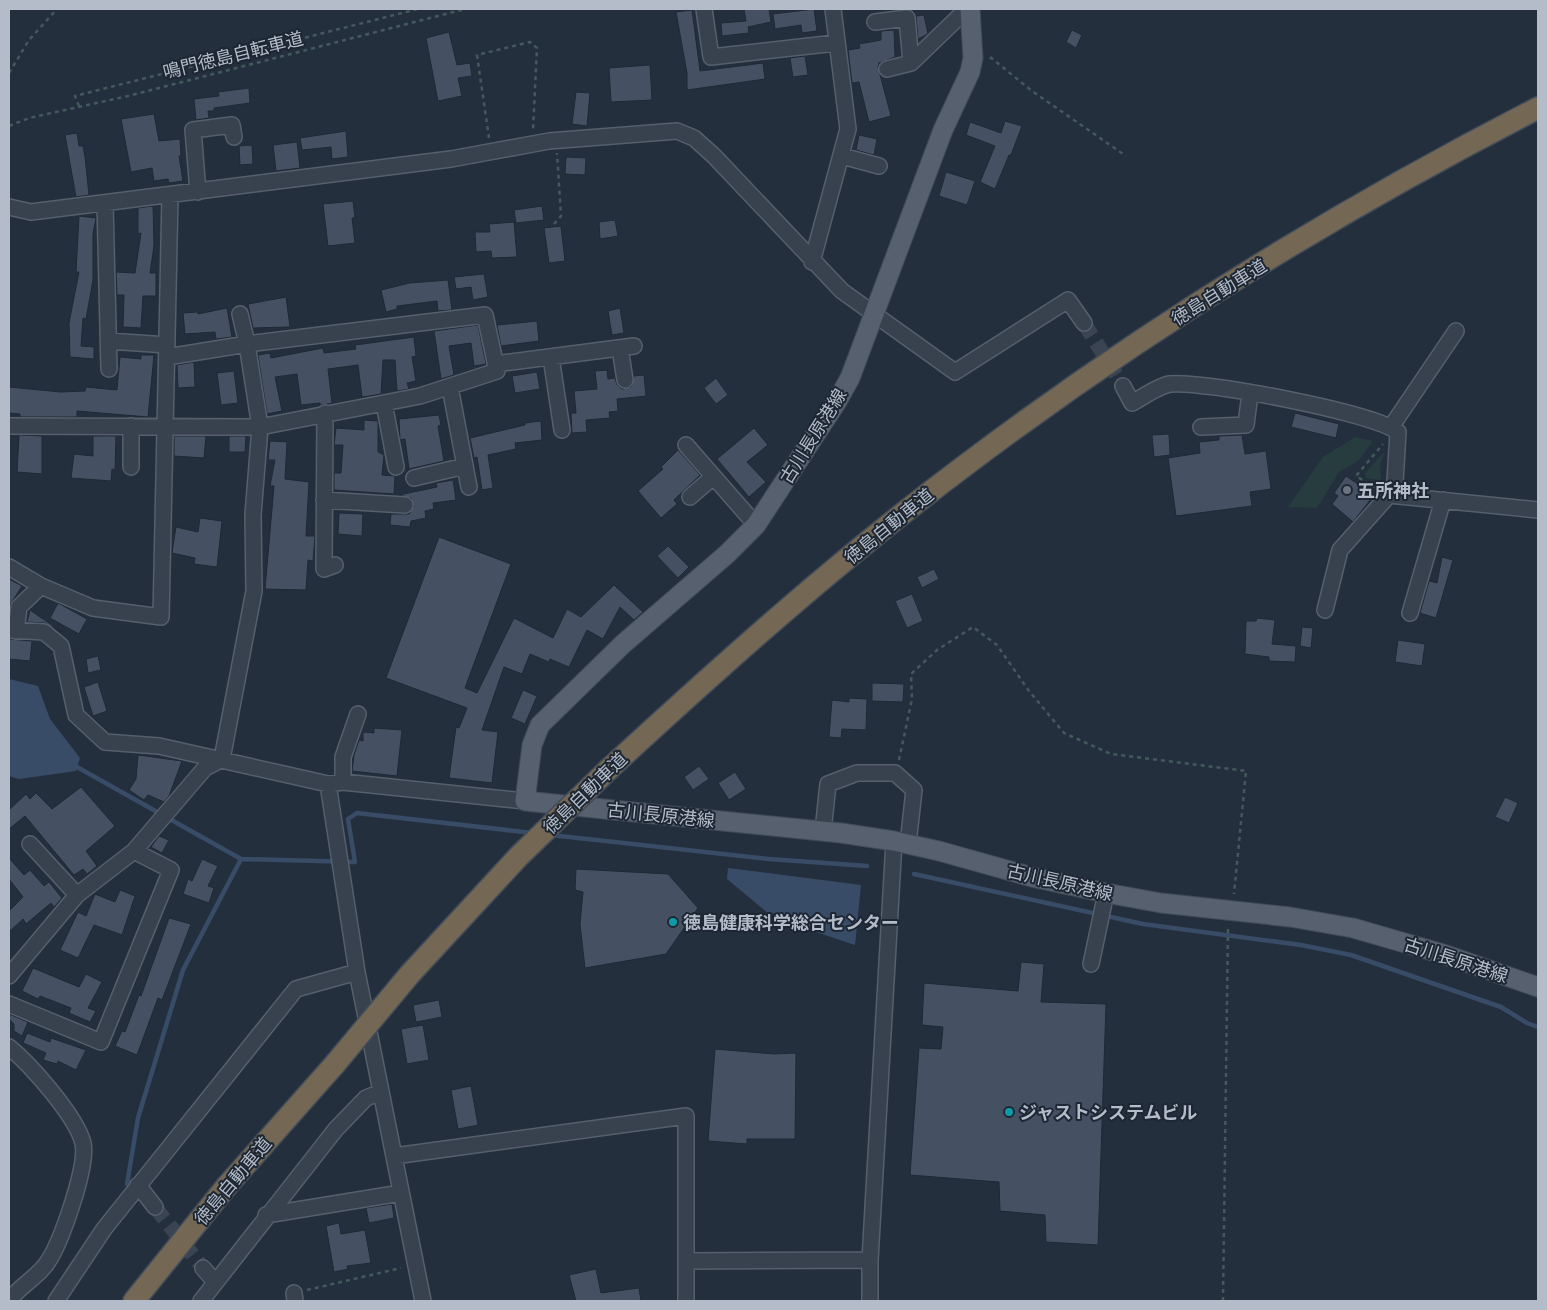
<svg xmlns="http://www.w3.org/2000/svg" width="1547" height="1310" viewBox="0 0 1547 1310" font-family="'Public Sans','Noto Sans JP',sans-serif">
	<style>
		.green { fill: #263c3f }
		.water { fill: #394c67 }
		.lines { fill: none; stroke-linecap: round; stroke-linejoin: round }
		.stream { stroke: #394c67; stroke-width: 4.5 }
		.building { fill: #455162; stroke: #1f2835 }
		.minor-tunnel { stroke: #3a4453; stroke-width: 15; stroke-dasharray: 15 8; stroke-linecap: butt }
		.minor-casing { stroke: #565f6c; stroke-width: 18 }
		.major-casing { stroke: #414a57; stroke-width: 21 }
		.highway-casing { stroke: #434c59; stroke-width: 24 }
		.path { stroke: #44595c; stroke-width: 2.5; stroke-dasharray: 4 4; stroke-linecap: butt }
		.minor { stroke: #38414e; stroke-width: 15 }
		.major { stroke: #56606e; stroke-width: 19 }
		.highway { stroke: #746855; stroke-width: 21 }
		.highway-bridge-casing { stroke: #434c59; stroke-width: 24; stroke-linecap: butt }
		.highway-bridge { stroke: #746855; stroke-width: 21 }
		.worship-dot { fill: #6b7280; stroke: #1d2633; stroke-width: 2 }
		.culture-dot { fill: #0f9aa8; stroke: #1d2633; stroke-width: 2 }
		.labels { text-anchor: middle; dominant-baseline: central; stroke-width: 4; stroke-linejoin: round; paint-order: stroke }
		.street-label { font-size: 18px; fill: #b4bcc9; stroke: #1d2633 }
		.poi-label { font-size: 18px; font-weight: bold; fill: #b4bcc9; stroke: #1d2633; text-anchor: start }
	</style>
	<rect width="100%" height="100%" fill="#242f3e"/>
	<path class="green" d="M1355,437L1373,441L1358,461L1339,472L1317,508L1288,507L1323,457Z
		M1385,451L1380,465L1381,480L1366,478L1365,473Z"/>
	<path class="water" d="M9,679L38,686L50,719L80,758L76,771L19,779L9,776Z
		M728,868L861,885L855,945L807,929L792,915L768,913L727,879Z"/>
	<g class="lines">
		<path class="stream" d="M77,767L241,859L355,862L348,819L357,813L533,833
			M551,835L769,859L867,866
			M914,874L1143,924L1301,945L1351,955L1501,1007L1527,1023L1538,1027
			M127,1184L138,1118L183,970L241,859"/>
	</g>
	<path class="building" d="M744,9H769L771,22L748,27L749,33L722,36L721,23L746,21Z
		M814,9L817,31L802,33L801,25L775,29L773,14Z
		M692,10L700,71L763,63L765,79L687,90V73L676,12Z
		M924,15L928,34L918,39L916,16Z
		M894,30L895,57L879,63L878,67L891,116L869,122L859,82L852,83L848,50L860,48L859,44L881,40V31Z
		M1072,30L1082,35L1076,48L1066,42Z
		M449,32L457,65L470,63L472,76L458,78L462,96L438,101L426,38Z
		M805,56L808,75L793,77L790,58Z
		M650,65L652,100L611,102L609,68Z
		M249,88L250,103L214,108V111H208L209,118L196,120L194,99L219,96L218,92Z
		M576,92L590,93L587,126L572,124Z
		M154,114L159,141L180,139L181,156H179L183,181L169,183L168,179L154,181L152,168L131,172L121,119Z
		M1005,121L1022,126L1011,155H1009L995,189L980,182L995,146L966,135L970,122L1001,133Z
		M346,131L348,157L332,159L331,147L302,150L300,138Z
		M77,133L79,146H83L85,157L89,195L76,197L65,135Z
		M859,135L877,139L874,155L856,150Z
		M297,142L300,168L276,171L273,145Z
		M252,145L253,164L240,165L239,146Z
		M566,157L586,158L585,175L565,174Z
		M946,172L975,181L967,205L939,196Z
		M353,201L355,218H352L355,243L328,246L323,204Z
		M153,206L154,246L150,273H156V296H143L141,328L123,327L124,295H117L116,272L135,273L141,233L138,234V208Z
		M542,206L544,220L516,223L514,210Z
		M79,216L96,218L93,234V280L86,319L83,318L81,346L94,347V359L70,357L69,323L79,272H76Z
		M615,220L618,236L600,239L599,222Z
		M514,222L517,257L492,258L491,251L476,252L475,232H490L489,224Z
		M561,226L565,261L549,263L544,228Z
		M484,274L488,297L473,300L471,287L456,289L454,277Z
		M448,280L452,310L438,311L437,301L397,306V309L386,312L381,290L410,283Z
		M286,297L290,327L253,328L248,304Z
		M227,308L232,337L216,339L215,332L185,334L183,313L198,312V314Z
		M620,308L624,333L612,335L608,311Z
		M537,321L539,341L501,346L497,325Z
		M478,325L486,364L474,366L471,343L449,346L454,375L441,379L434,331Z
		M414,337L416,356L412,357L416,381L407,383L409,389L397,391L395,360H383L381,394L369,396L362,397L358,365L328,369L332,403L328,404L320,405V403L301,405L297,374L275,377L282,411L267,414L258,355L270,353L271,358L323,348L324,353L356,349L355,345Z
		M141,355H154L148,417L77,411V417H20V414L9,413V387L61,392L85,391L86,387L117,390L120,357L141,359Z
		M194,362L195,387L178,388L177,365Z
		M607,370L608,379L615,378L617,385L622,389L631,387L634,376L644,375L646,396L617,399L618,411L609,412L610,418L586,420L587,432L572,433L571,413H576L574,391L597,389L595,371Z
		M234,371L238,403L221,405L217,373Z
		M537,372L540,389L515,393L512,376Z
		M716,378L728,395L716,404L704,388Z
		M1295,413L1339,424L1336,438L1291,427Z
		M439,415L441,425L438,426L444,461L409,469L405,439L400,440L399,419Z
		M364,420L378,421V452L384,455L382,475L395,476L394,494L334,490V473H341L343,445H334L336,428L364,430Z
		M541,421L542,440L515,443L516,449L488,455L493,488L482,490L477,457L474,458L470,438L525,425V423Z
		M754,428L768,445L747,462L766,482L749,497L717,459Z
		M1169,434L1170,455L1154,457L1152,435Z
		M19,435L42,436V474L17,472Z
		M1242,435L1245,454L1266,451L1271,489L1250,492L1252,506L1176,516L1168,458L1200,453L1199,442L1219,440V436Z
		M93,436H116L115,470L112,469L111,481L71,478L74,454L93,456Z
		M174,436H206L204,458L174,456Z
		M229,436H246L245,452H229Z
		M270,441L287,442L285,479L309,482L306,536H315L313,561L308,560L306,590L265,589L274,486H270L275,460H268Z
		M678,450L700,475L674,500L677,504L661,518L638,491L663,469L661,467Z
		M1346,476L1374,495L1353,522L1332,504L1338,496L1334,493Z
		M453,480L456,500L433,503L434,509L425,511L426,518L411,521L410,527L390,525L391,514H409L414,506L411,498L399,495L437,487L436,483Z
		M339,513L363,514L362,536L338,534Z
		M200,518L222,521L217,567L194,564L195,558L172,553L176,527L198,532Z
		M439,537L511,564L465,688L477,693L514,618L553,638L567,609L581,617L614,585L643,612L634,620L620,607L603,639L587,630L569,667L550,659L549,662L530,654L522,674L504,667L482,730L498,732L492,783L449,778L456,727L459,728L467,708L386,678Z
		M668,546L689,567L678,578L657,556Z
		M1442,557L1453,560L1436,618L1420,613L1429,581L1437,583Z
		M934,569L939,579L922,588L917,577Z
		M9,579L22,586L10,605L9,613Z
		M912,594L923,621L907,628L895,601Z
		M58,603L87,619L79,634L50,618Z
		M30,610L62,632L45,623L27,622Z
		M1257,618L1275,620L1272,644L1296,646L1295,662L1269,661V657L1245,654L1246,621H1256Z
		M1302,627L1313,628L1311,648L1300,646Z
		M9,639L32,641L30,661L9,659Z
		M1398,640L1425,644L1422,666L1395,662Z
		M98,656L101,670L88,673L86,659Z
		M98,682L107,711L93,716L84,687Z
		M872,683L904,684L903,702L872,701Z
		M523,690L537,696L525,724L511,718Z
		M849,698L867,699L866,730L842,729L841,738L829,737L832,700L849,702Z
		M374,728L402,730L397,776L352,771L354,755L359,740L363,741V732L374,733Z
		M138,755L182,761L169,796L164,802L148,795L144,800L129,790L136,779Z
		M699,766L709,779L693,790L684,777Z
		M735,772L746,789L729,800L718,783Z
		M81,787L115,826L86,851L97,866L87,874L83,869L74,875L25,816L9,829V810L26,794L30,799L36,793L52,809Z
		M1505,797L1518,803L1509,823L1495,817Z
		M159,836L169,840L162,853L151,847Z
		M9,858L24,875L30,870L44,886L49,882L62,898L54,907L51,903L26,924L23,919L9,932V911L23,897L9,879Z
		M202,859L218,866L208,886L214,888L209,903L183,894L188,879L192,881Z
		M576,869L668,874L698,908L666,954L585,968L580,924L583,892L575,890Z
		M120,890L135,896L122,935L94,925L78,958L60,950L78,912L86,916L95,894L115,902Z
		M169,918L191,924L162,1000L158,998L137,1055L115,1046L122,1031L125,1032L139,995L141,996Z
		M1021,962L1044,964L1041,1002L1106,1004L1098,1245L1046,1242L1045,1215L1000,1211L999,1182L910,1175L919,1048L941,1049L943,1027L922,1025L924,983L1018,991Z
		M33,968L79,987L86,974L102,982L88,1008L96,1011L90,1022L69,1013L71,1008L40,996L38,999L22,991Z
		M439,1000L442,1017L416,1022L413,1005Z
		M9,1014L28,1022L22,1036L14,1031V1024L9,1019Z
		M423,1025L429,1060L407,1064L401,1029Z
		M27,1033L50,1042L51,1038L86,1050L76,1070L58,1061L57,1064L43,1060L46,1053L23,1043Z
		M715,1049L774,1054L796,1053L795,1139H747V1144L708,1141Z
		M471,1086L478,1125L458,1129L451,1090Z
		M392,1204L394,1218L369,1223L366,1208Z
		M339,1223L341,1234L365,1230L371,1263L347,1266L348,1269L334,1272L326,1226Z
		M596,1269L601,1293L639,1288L641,1301H576L569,1275Z"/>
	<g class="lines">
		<path class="minor-tunnel" d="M1084,323L1123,386
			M155,1207L203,1268"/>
		<defs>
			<path id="minor" d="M704,9L711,57L836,43
				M875,22L907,18L911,63L967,9
				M887,69L911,63
				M842,156L879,166
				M198,192L193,130L232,125L234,137
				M105,203L109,369
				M9,207L31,212L451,159L549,141L677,131L694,138L714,156L842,291L955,372L1068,300L1084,323
				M812,262L848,129L833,9
				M485,315L497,371L420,396L260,427L247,344Z
				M109,341L167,345
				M620,348L625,380
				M167,357L247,344L240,314
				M551,357L562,430
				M495,364L634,346
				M1123,386L1132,403C1143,397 1158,386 1170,384C1202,380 1375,413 1398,432L1395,482L1389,495L1538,510
				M450,387L469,487
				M384,403L396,467
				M325,413L324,569L335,565
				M9,426L260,427L253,515L254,591L222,759
				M131,426V467
				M1201,427L1246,425L1250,393
				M1391,427L1456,331
				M686,445L756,525
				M414,478L465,466
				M690,497L713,477
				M324,500L405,505
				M9,567L41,586L93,608L161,617L170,196
				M1325,610L1340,550L1389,495
				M1410,613L1443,500
				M9,630L44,632L61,646L76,715L105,742L159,746L328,784L343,782L525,801
				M16,631L19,607L41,586
				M343,782V757L358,714
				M328,784L357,972L423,1301
				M823,831L828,784L857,773H895L914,790L908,844
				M30,844L77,895
				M1091,964L1106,893
				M9,976L77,895L134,851L205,768L222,759
				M9,1004L101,1042L171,870L134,851
				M9,1047C31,1065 76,1116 83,1143C88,1166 61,1243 47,1263C37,1278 19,1286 9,1301
				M394,1156L686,1116V1301
				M138,1185L155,1207
				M266,1215L401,1193
				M687,1261L870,1260
				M203,1268L215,1282
				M294,1293L295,1301
				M56,1301L104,1229L296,989L357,972
				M201,1301L336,1129L366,1098L381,1092
				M870,1301V1260L894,841"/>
			<path id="major" d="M970,9L973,58L970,72L943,130L850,378L836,403L756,525L727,554L623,644L540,725L532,745L525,801L841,833L894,841L939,851L1032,877L1106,893L1161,903L1290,917L1353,928L1443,954L1538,987"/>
			<path id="highway" d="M609,769C723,664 839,560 963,467C1143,331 1337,211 1538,108
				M134,1301L226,1187L335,1064"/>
		</defs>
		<use href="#minor" class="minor-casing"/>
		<use href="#major" class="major-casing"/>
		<use href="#highway" class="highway-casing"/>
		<path class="path" d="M990,57L1032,91L1126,156
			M9,73L29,40L57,9
			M79,106L75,96L418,9
			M9,126L29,118L128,96L465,9
			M489,138L477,55L530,42L537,48L533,130
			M554,224L561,216L557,153
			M1376,488L1356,476L1383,444
			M899,760L912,699L911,674L937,650L973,627L997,645L1029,691L1064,733L1111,754L1246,771L1234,894
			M307,1290L401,1268
			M1223,1301L1228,925"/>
		<use href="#minor" class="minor"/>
		<use href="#major" class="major"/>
		<use href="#highway" class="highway"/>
		<defs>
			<path id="highway-bridge" d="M335,1064L410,974L519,856L609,769"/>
		</defs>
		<use href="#highway-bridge" class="highway-bridge-casing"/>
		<use href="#highway-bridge" class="highway-bridge"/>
	</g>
	<circle class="worship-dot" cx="1347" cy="490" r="5"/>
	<g class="culture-dot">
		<circle cx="673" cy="922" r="5"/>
		<circle cx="1009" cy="1112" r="5"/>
	</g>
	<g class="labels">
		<g class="street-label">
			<text transform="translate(233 55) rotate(-14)">鳴門徳島自転車道</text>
			<text transform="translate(1219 292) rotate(-32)">徳島自動車道</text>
			<text transform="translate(813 436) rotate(-58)">古川長原港線</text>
			<text transform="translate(889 526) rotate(-39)">徳島自動車道</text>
			<text transform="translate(585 793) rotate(-44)">徳島自動車道</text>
			<text transform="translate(661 815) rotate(6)">古川長原港線</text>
			<text transform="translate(1060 882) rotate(13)">古川長原港線</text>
			<text transform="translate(1456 960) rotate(18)">古川長原港線</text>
			<text transform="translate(233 1181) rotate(-50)">徳島自動車道</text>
		</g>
		<g class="poi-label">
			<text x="1357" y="490">五所神社</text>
			<text x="683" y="922">徳島健康科学総合センター</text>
			<text x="1019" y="1112">ジャストシステムビル</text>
		</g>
	</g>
	<rect width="1547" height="1310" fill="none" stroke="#b4bcc9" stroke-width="20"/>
</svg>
